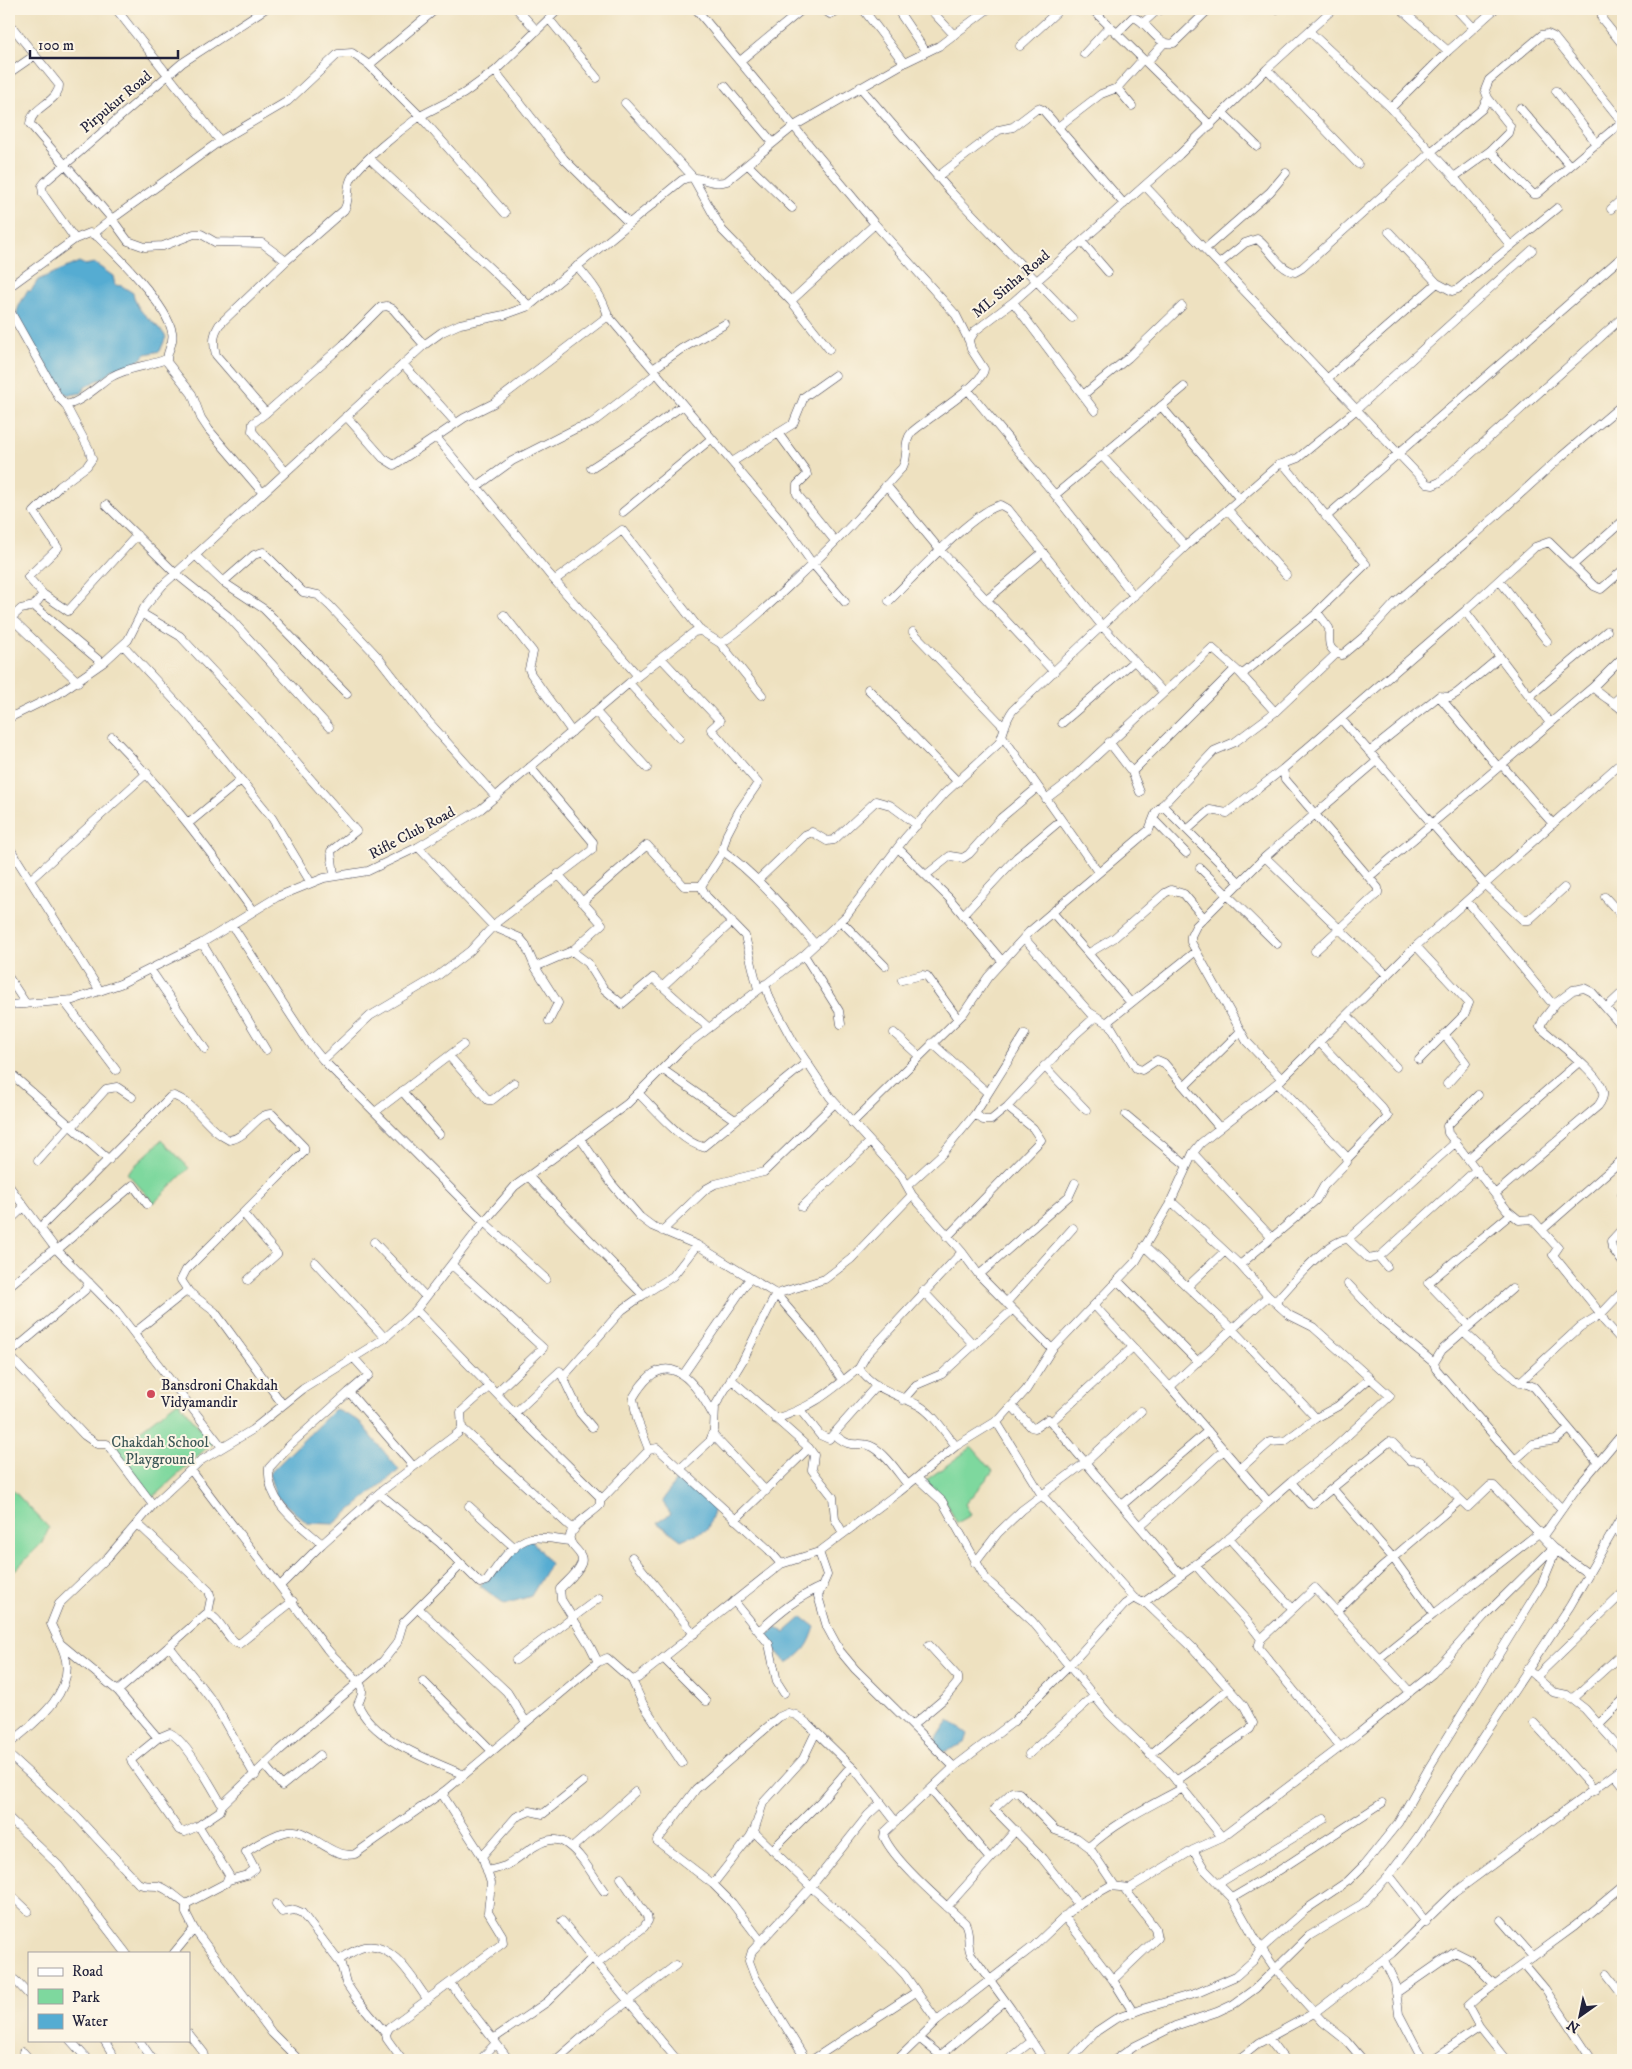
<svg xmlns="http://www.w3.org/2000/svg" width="1632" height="2069" viewBox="0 0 1632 2069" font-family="'IM FELL DW Pica',serif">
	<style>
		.green { fill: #7ed89e; stroke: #507d6c }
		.water { fill: #55acd2; stroke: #3c6786 }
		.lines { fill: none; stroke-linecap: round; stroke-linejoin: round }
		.street-casing { stroke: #413f4f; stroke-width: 9 }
		.street { stroke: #fff; stroke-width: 8 }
		.poi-dot { fill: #d1495b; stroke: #fcf5e5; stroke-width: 2 }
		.labels { text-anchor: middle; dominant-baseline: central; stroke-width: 4; stroke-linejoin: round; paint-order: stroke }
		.street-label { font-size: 15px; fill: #22223b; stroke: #fcf5e5 }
		.poi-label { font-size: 15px; fill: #22223b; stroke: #fcf5e5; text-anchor: start }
		.park-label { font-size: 15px; fill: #3e5959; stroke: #fcf5e5 }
	</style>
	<rect width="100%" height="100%" fill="#fcf5e5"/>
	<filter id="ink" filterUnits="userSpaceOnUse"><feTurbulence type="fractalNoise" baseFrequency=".02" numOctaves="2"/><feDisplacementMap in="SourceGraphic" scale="10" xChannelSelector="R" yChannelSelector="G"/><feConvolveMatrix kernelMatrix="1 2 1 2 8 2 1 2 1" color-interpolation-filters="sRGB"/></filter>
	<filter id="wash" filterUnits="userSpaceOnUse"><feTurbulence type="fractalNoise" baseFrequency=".0096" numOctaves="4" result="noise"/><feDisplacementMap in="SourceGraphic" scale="20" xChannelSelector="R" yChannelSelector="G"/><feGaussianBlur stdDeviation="1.12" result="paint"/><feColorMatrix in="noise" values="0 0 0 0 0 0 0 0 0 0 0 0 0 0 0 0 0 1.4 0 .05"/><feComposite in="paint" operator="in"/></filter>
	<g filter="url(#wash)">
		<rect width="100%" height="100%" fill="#eee1c0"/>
		<path class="green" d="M162,1140L189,1168L154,1203L127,1173Z
			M178,1401L212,1443L150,1500L114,1450Z
			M972,1447L993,1471L965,1504L971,1515L957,1523L945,1500L925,1481Z
			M9,1486L49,1528L42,1543L9,1576Z"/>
		<path class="water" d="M79,262L85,265L94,263L113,276L115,285L122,286L133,293C138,317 154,318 166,337L160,351L146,354L136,363L112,370L108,375L85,387L82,393L70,395L58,391L50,378L47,365C34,356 17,331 17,314C17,307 24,298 27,291H31L38,280Z
			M335,1409L359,1421L399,1470L334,1524L307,1523L276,1496L269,1474Z
			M679,1476L716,1506L707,1530L681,1540L657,1522L671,1514L662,1501Z
			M531,1539L550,1564L531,1596L505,1604L480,1586L508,1551Z
			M802,1617L815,1627C809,1646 804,1653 787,1663L764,1638L776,1628L785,1632Z
			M949,1720L968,1734L965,1743L941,1753L935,1741Z"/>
	</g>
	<g filter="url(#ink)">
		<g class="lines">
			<defs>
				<path id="street" d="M116,9L220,141
					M517,9L537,31
					M696,9L875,224L956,315L969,341
					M823,9L830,14L842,9
					M863,9L904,63
					M897,9L926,52
					M930,9L954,35
					M1092,9L1211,126
					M1276,9H1277
					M1401,9L1448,51
					M1456,9L1474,28
					M1608,9L1602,15V19L1623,45
					M549,19L597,78
					M9,23L59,85C59,102 31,107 30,124L112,219L220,141L288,101L338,54L352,53L369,65L420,116C401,130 364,159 352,177C345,188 351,199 344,210L286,261
					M1143,23L1154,13L1163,9
					M1309,31L1391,108L1454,177L1511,246
					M1117,33L1133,17C1148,21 1158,48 1174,43L1209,9
					M1020,46L1060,9
					M1084,54L1110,26
					M740,61L803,9
					M1147,62L1164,43
					M369,65L436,9
					M1267,69L1358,164
					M495,71L559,9
					M9,73L35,55
					M725,86L773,143
					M860,87L951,192L1072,318
					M1556,91L1597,144
					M1488,98L1510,126L1508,133L1490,151
					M625,103L692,176L722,230L791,301L829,349
					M1132,106L1117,88L1143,59
					M1391,108L1448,51L1495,9
					M1520,108L1570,166
					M1223,113L1257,146
					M1058,127L1101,94L1117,88
					M370,159C423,209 478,254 529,306
					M748,165L792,208
					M937,177L999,130L1013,127L1038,108L1043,110L1124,204
					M1454,177L1490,151L1533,194H1537L1623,121
					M1145,186L1427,484L1433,485L1440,482L1623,317
					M1611,209L1623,198
					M505,213L420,116L463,94L495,71L564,159L629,223
					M1389,232L1437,283L1452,291L1458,289L1557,208
					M93,234L112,219L128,241L145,247L163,246L194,234H201L215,242L262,243L286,261L219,325C213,335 213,343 216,355L266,413L253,423L252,431L285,471
					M75,239L43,194L42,186L45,182L182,63L265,9
					M1082,242L1108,272
					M1205,249L1270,192L1286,173
					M1219,264L1245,243L1257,239C1270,248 1279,270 1295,272L1302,268L1432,151L1482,109L1488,98L1485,90L1489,80L1542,35L1548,34L1554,37L1623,123
					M577,266C591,282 602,295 608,316L786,526L812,563L845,602
					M9,287L75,239L90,233L98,237C118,256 167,305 172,332C175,343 166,351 167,362L192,394L201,418L209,430L262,492
					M791,301L875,224
					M1013,302L1095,411
					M9,309L59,398L65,404C76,407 101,383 111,377C129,366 148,367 166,359
					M403,364L456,423
					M653,369L681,349L725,324
					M1328,378L1437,283
					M967,389L1055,495L1134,596
					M1083,395L1128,358L1182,306
					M1161,406L1240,499
					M266,413L343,345L381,307L387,306L393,309L424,345
					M346,416L383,458L394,465L436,437L549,574L638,676
					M778,433L806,471L807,475L797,485V494L835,541
					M436,437L464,418L494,403L608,316
					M1101,455L1186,546
					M732,462L793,424L804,397L835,375
					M1282,464L1298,458L1357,409L1532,250
					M591,468L639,437L683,405
					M886,485L940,550L1054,672
					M476,487L512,461L575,429L592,423L657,373
					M1055,495L1184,387
					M106,505L175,573L228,616L329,727
					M1228,510L1286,575
					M623,512L711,439
					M1326,517L1623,256
					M195,555L223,582L264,609L347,694
					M1573,565L1623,521
					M555,580L622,530L701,631L720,643C736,640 840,538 856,520C872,503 886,485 902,468C910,456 902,443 912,432C926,419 983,385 984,369L971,349L969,341L975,331L1013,302L1179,155L1267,69L1333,9
					M1499,580L1547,641
					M223,582L254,555L263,552L303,592L318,595L330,606L377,656L427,720L496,797
					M43,594L68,611L137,535
					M988,599L1043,552
					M889,601C911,580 974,510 1001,505L1008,509L1102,626L1163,692
					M34,606L43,594L28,577L58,548L34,512L60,486L87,466L92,459L89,449L65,404
					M1465,611L1550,723
					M141,613L180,636L266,728L356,831L331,851L334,875
					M504,615L533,652L529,669L531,674L572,732
					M11,618L78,682
					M9,620L21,609L34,606L102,663
					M913,632L1004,727
					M720,643L762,695
					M123,645L189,716L272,818L311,883
					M661,658L720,721L711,729L758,783L739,811L727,834L721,855L701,886L706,896L745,936L758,989
					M1240,673L1275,712
					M629,683L679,738
					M1593,687C1603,698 1615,702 1623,711
					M868,689L958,782
					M1439,696L1498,767
					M1530,696L1607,631
					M1613,703L1623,694
					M596,712L647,768
					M9,718L58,694L104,662L128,640L144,608L163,585L424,345L442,332L460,324L504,315L529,306L682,180C698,172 710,187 727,181L794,126L904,63L939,46L988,9
					M1341,719L1485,885L1523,920H1529L1564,888
					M1062,723L1134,661
					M112,737C165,791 209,850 253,911
					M1003,737L1098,872
					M1109,742L1132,772L1140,792
					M1369,752L1439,696L1450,697L1457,693L1500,657
					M1501,764L1553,824
					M1132,772L1235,669
					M1046,799L1067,783L1212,648L1240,673H1244L1317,613
					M1162,805L1240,883
					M1154,820L1186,853
					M189,823L241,780
					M1187,830L1210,810L1227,813L1283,769
					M9,847L100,991
					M418,847L494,927L520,938L525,944L535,967L558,1003L549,1021
					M723,851C759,877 786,911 815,944
					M902,852L949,898L1002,961
					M1265,857L1387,975
					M1200,868L1277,944
					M558,874L602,924L572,951
					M926,875L950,856L963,858L969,854L1001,818L1038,787
					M1369,877L1593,687L1623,657
					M30,880L147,773
					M758,880L805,835L812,832L827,841L834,840L876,801L890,805L917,825
					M1605,897L1623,917
					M1467,901L1550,1001L1556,1003L1573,990L1584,988L1592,992L1623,1028
					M582,902L647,845L684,886H701
					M1052,912L1131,1003
					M963,915L1017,857L1061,820
					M841,921L885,966
					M232,925L309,1043L323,1060L484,1222L546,1279
					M1024,938L1089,1012L1110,1025L1136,1068L1142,1070L1157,1060L1164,1063L1219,1127
					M202,943L266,1050
					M1416,946L1469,1003L1464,1015L1419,1060
					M1315,951L1378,893V888L1285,779L1283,769L1465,611L1535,547L1549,542L1594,586L1601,589L1623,570
					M1089,953L1114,938L1165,893L1171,890L1184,894L1204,918
					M804,955L839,1011L841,1024
					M535,967L572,951L588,963L604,989L622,1004L653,978L709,1028
					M150,969L205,1049
					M9,978L26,1004
					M902,980L922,975L927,976L958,1019
					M765,984L770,999L794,1043L830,1097L902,1177L912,1195L962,1252L979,1275L1052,1349
					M663,986L732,922
					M64,1001L116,1070
					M9,1005L73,1000L120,984L202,943L277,897L324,878L368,871L418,847L481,809L629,683L694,632L701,631
					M1606,1008L1623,992
					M1347,1015L1396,1067
					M1106,1023L1196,951
					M894,1033L919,1056
					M1444,1034L1466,1063L1447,1084
					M932,1043L988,1093
					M1320,1043L1382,1108L1388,1117L1347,1159
					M449,1056L488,1100H492L514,1083
					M323,1060L370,1016L436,977L470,951L497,922L592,850L593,842L530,767
					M1044,1066L1086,1110
					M662,1069L735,1120
					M9,1072L109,1160
					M1282,1079L1247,1042L1191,942V936L1196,926L1265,857L1377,761
					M1185,1086L1241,1031
					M402,1091L439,1134
					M638,1093C655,1109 681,1142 703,1147L807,1062
					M1478,1095L1447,1126L1448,1133L1507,1210L1519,1220L1532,1219L1558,1248L1553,1255L1601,1314L1580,1327L1520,1382
					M375,1112L463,1045
					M975,1114L983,1120H991L1007,1107L1076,1034L1095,1017
					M1126,1115L1187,1166
					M852,1123L963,1014L988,977L1029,932L1149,830L1156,812L1214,751L1235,742L1275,712L1337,653
					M72,1127L106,1089L117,1087L132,1097
					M580,1138L611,1183L640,1217L652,1226L697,1245L776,1294L812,1336L843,1381
					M1193,1153L1272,1238
					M1469,1158L1579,1062
					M38,1161L70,1125
					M528,1176L643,1295L673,1276L697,1245
					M9,1186L55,1248L116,1310L222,1447
					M907,1186L943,1153L975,1114L1025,1034
					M1495,1194L1598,1106C1601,1102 1604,1097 1603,1092C1601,1074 1553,1040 1540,1027L1543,1020L1556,1003
					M1622,1195L1623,1194
					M802,1207L870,1142
					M243,1213L277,1254L248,1280
					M9,1221L24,1207
					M40,1228L170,1097L174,1096C194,1102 208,1130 229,1140C248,1138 256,1113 272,1114L304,1147V1152L186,1270L181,1280L189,1292
					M1623,1228L1611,1241L1612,1248L1623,1263
					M1542,1230L1623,1159
					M662,1231L706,1189L715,1184L764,1172L835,1103
					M947,1237L1041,1140L1033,1128L1007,1107
					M1348,1239L1456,1142
					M374,1242L426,1297
					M1144,1246L1233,1330L1316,1418
					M57,1250L133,1185L147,1204
					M1379,1257L1477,1169
					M315,1262L385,1338
					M452,1265L543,1348L496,1393
					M1240,1265L1316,1200L1324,1186L1347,1162L1345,1155L1277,1083
					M979,1275L1069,1196L1075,1183
					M1117,1280L1198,1362
					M1348,1284L1382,1320L1434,1363
					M9,1286L55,1248
					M1187,1287L1225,1251
					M1512,1289L1442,1350L1434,1363L1436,1369L1515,1460L1562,1509
					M923,1291L974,1345
					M1623,1291L1601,1314L1605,1322L1623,1342
					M1268,1296L1289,1315L1313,1327L1390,1396L1333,1449L1291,1482
					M1275,1302C1289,1287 1328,1239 1348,1239L1369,1259L1379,1257L1387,1267
					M1006,1303L1073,1228
					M416,1310L515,1413L600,1497V1505C592,1514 573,1523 570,1536C567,1547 586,1552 581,1564C577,1574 567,1581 560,1589L561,1599L590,1646L598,1662
					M1469,1326L1428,1283L1511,1214
					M1463,1331L1515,1379L1534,1387L1598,1463
					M134,1333L184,1293L189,1292L215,1312L283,1405
					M9,1354L77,1297L85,1290L89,1282
					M9,1355L84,1435L97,1444H107L153,1505
					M683,1375L750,1278
					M563,1377L622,1310L643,1295
					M731,1379L809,1448L814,1455L812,1470L833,1497L835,1519L843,1533
					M1170,1387L1268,1296L1240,1265L1171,1201
					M349,1392L369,1375L353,1357
					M903,1400L916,1385L942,1374L1012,1310
					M1013,1407L1031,1427L1035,1428L1048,1419L1051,1422L1181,1575
					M801,1411L820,1435L829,1439L877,1385
					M515,1413L560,1371L580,1413L592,1427
					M775,1419C813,1407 828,1393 859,1368
					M996,1421L1041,1494L1134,1598L1143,1603L1217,1549L1263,1508L1267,1503L1266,1499L1170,1387L1094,1305
					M1051,1422L1133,1347
					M462,1428L574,1530
					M712,1434L766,1491
					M834,1434C854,1452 856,1439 873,1447C887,1455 898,1473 908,1485
					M956,1446C945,1433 933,1413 918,1405C897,1394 872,1389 859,1368L867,1354L962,1252
					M649,1450L637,1419L633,1398C664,1344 692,1376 713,1415
					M1515,1460L1533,1444L1556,1440L1569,1429
					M681,1468L710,1441L714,1430L715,1406L743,1360L776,1294L825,1279L851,1259L912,1195
					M1240,1469L1270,1442L1285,1441L1316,1418L1338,1406L1370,1378
					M191,1470C236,1531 283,1589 327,1649C337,1662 353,1672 361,1686C364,1691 361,1698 358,1704C372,1740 430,1760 464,1775
					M917,1478L942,1501L986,1579L1032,1621L1109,1714L1169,1772L1222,1837
					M1333,1489L1393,1558L1434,1614L1379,1658
					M379,1493L458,1433L462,1428L461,1412L490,1386
					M601,1500L649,1450L657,1448L769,1550L781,1564
					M1267,1503L1291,1482L1310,1504H1313L1389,1442L1393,1443L1409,1460L1420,1461L1468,1507L1490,1486H1494L1553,1548
					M1122,1505L1208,1431
					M469,1506L515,1548
					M735,1520L809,1448
					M137,1523L209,1591L211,1598L208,1613
					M1140,1526L1224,1450
					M1615,1528L1623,1537
					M1543,1536L1576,1489L1623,1433
					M1229,1538L1292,1608
					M322,1544C298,1523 266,1502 269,1468L290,1445L349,1392L413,1466
					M819,1552L827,1575L818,1596L827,1627L840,1651L855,1669L954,1767
					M632,1557L694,1634
					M975,1563L998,1533L1022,1510L1086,1462L1141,1411
					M1195,1564C1216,1591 1242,1611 1261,1639L1258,1647L1340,1747
					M281,1585L322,1544L379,1493L440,1543L480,1583L487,1581C498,1566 511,1543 531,1538C542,1536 558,1540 570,1541
					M734,1601L769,1644L777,1682L784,1693
					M1146,1603L1192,1647L1244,1706L1253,1723L1250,1729L1176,1781
					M418,1608L507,1692L526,1722
					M1336,1612L1380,1569L1459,1501
					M1434,1614L1540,1532
					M760,1630C780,1612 797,1597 823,1586
					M1261,1639L1315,1588L1410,1692
					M61,1644L118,1691L158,1738L131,1760L132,1763L179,1830L185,1832L198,1826L200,1828L229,1875L226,1883L186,1904V1913L194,1929L272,2033L299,2060
					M169,1646L214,1703L255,1776
					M664,1659L706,1701
					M516,1660L599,1598
					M1527,1669L1553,1692L1567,1695L1585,1709L1623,1752
					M1536,1677L1623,1593
					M632,1680L643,1704L682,1763
					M423,1681L492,1751
					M118,1691L206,1614C219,1614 226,1640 239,1644L293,1601
					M1572,1699L1623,1653
					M1534,1723L1595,1791
					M1599,1724L1623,1700
					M913,1725L945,1698L958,1682V1677L929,1645
					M158,1738L170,1733C186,1740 213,1789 222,1805L220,1811L198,1826
					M9,1744C35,1723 78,1691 64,1653C61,1643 55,1634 51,1624L59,1604L108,1557L153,1505L200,1461L252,1430L303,1389L385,1338L416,1310L484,1222L515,1186L627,1104L683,1048L804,955L846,916L905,838L945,793L998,744C1005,733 1004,721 1013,710L1186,546L1278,465L1282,464L1285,466L1366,564L1317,612L1329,628C1330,641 1325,649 1342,655L1367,634L1396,602L1476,534L1562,456L1623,404
					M1029,1754L1094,1696
					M9,1755L77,1817L138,1883C145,1887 149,1885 158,1886C168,1888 178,1899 186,1904
					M1150,1755L1228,1689
					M265,1766L282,1786L320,1755
					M1615,1775L1623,1785
					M931,1789L990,1859
					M222,1805L280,1750L383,1661L397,1643L403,1623L462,1564
					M9,1818L59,1866L126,1953
					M753,1831L811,1887L888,1957L905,1975L937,2021
					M1089,1847C1116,1822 1150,1806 1183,1788
					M572,1848L635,1792
					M772,1850L821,1801L851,1766
					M1193,1850L1222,1837L1359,1733L1432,1674L1485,1615L1553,1548L1587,1573
					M482,1856L516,1817L530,1811L543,1814L583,1782
					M488,1871C494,1869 501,1868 507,1865C524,1856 548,1828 568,1845C583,1856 593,1876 604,1891
					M1389,1875L1426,1922
					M229,1880L247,1875L255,1869L246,1852C257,1844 275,1834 289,1831C309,1828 332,1860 355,1854L446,1790
					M713,1884L750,1837L755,1828L763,1803L803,1759L816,1732
					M1218,1884L1324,1819
					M9,1893L28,1911
					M1232,1898L1278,1871L1382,1803
					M276,1904L282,1912L295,1910L302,1913L341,1964L346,1983L356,1998L386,2034
					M1078,1904L1042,1858L994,1809L1012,1792L1019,1793L1055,1830L1077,1838L1089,1847L1115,1886
					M947,1907L1016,1830
					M1064,1916L1113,1980L1133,2012
					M1501,1920L1533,1957
					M562,1921L677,2060
					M760,1940L732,1903L713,1884L657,1841L696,1789L779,1717L788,1713L796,1715L808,1724L857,1772L896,1822
					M174,1953L194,1929
					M339,1960C346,1956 355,1949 364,1947C393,1941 413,1980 428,2000
					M1384,1960L1395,1983L1399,2014L1423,2060
					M597,1964L644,1927L648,1921L647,1916L621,1878
					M1524,1964L1545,1989L1592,2060
					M1607,1974L1623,1995
					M15,1980L29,1995
					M1113,1980L1157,1938L1155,1928L1124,1888
					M450,1983L509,2060
					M1396,1993L1455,1952L1469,1959L1495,1985
					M1479,2026L1506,2060
					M189,2034L204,2053L202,2060
					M919,2038L946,2060
					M1268,2038L1285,2060
					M493,2039L547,2002L592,1958
					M70,2040L88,2060
					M104,2040L112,2053V2060
					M139,2040L153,2060
					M23,2052L30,2060
					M941,2055L1005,2001
					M402,2060L387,2039L386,2034L389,2028L503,1943L502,1935L488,1912L491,1883L482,1856L444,1797L446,1790L598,1662L607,1658L632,1680L638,1678L781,1564L819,1552L899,1492L956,1446L1000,1419L1026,1390L1052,1349L1136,1261L1169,1205L1193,1153L1201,1143L1282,1079L1416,946L1623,761
					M480,2060L496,2043
					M556,2060L593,2028L676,1965
					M806,2060L755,1977L749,1961L752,1951L811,1887L868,1815L881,1803
					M812,2060L916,1992
					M897,2060L937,2021L1034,1946L1078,1904L1110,1886L1130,1888L1193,1850L1205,1870L1232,1898L1257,1942L1276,1970L1323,2022L1347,2041L1363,2060
					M1008,2060L1032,2041
					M1044,2060L1011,2009L971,1954C966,1943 971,1934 965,1923C943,1903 895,1862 884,1837L885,1832L954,1767L1013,1722L1069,1666L1125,1604L1134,1598
					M1070,2060L1097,2031L1115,2019L1142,2009L1197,1993L1236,1976L1254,1960L1261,1949L1305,1910L1348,1881L1364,1865L1398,1823L1430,1766L1542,1584L1556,1550
					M1115,2060L1135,2046L1175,2026L1217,2012L1234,2004L1256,1988L1309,1936L1362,1904L1389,1875L1417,1838L1570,1606L1623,1514
					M1238,2060L1259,2043L1314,2013L1392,1953L1454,1893L1623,1768
					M1432,2060L1477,2029L1479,2026L1468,2006L1478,1997L1575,1926L1623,1886"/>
			</defs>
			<use href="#street" class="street-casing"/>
			<use href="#street" class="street"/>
		</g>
	</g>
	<circle class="poi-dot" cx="151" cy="1394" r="5"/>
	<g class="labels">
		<g class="street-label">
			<text transform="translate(116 102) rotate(-40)">Pirpukur Road</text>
			<text transform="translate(1011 284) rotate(-40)">ML Sinha Road</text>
			<text transform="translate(412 833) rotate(-28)">Rifle Club Road</text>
		</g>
		<g class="poi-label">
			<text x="161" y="1385">Bansdroni Chakdah<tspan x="161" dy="17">Vidyamandir</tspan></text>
		</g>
		<g class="park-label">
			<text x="160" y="1442">Chakdah School<tspan x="160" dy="17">Playground</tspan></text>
		</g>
	</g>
	<rect width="1632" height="2069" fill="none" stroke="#fcf5e5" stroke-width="30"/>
	<rect x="28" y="1952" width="162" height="90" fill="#fcf5e5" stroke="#a5a1a1"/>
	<rect x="38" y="1968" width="25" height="8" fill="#ffffff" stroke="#a5a1a1"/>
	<text x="72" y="1976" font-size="15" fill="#22223b">Road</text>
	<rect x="38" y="1989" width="25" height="15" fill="#7ed89e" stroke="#a5a1a1"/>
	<text x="72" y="2002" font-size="15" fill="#22223b">Park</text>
	<rect x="38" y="2014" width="25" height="15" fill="#55acd2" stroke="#a5a1a1"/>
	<text x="72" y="2026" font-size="15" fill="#22223b">Water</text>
	<g transform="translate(1580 2016) rotate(213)" stroke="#fcf5e5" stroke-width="4" paint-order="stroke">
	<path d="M0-4L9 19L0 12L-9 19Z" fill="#22223b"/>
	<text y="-8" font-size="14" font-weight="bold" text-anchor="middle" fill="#22223b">N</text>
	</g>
	<path d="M30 50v8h148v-8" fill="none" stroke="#22223b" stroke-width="2.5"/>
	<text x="38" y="50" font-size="15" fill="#22223b" stroke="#fcf5e5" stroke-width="4" paint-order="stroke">100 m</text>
</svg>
